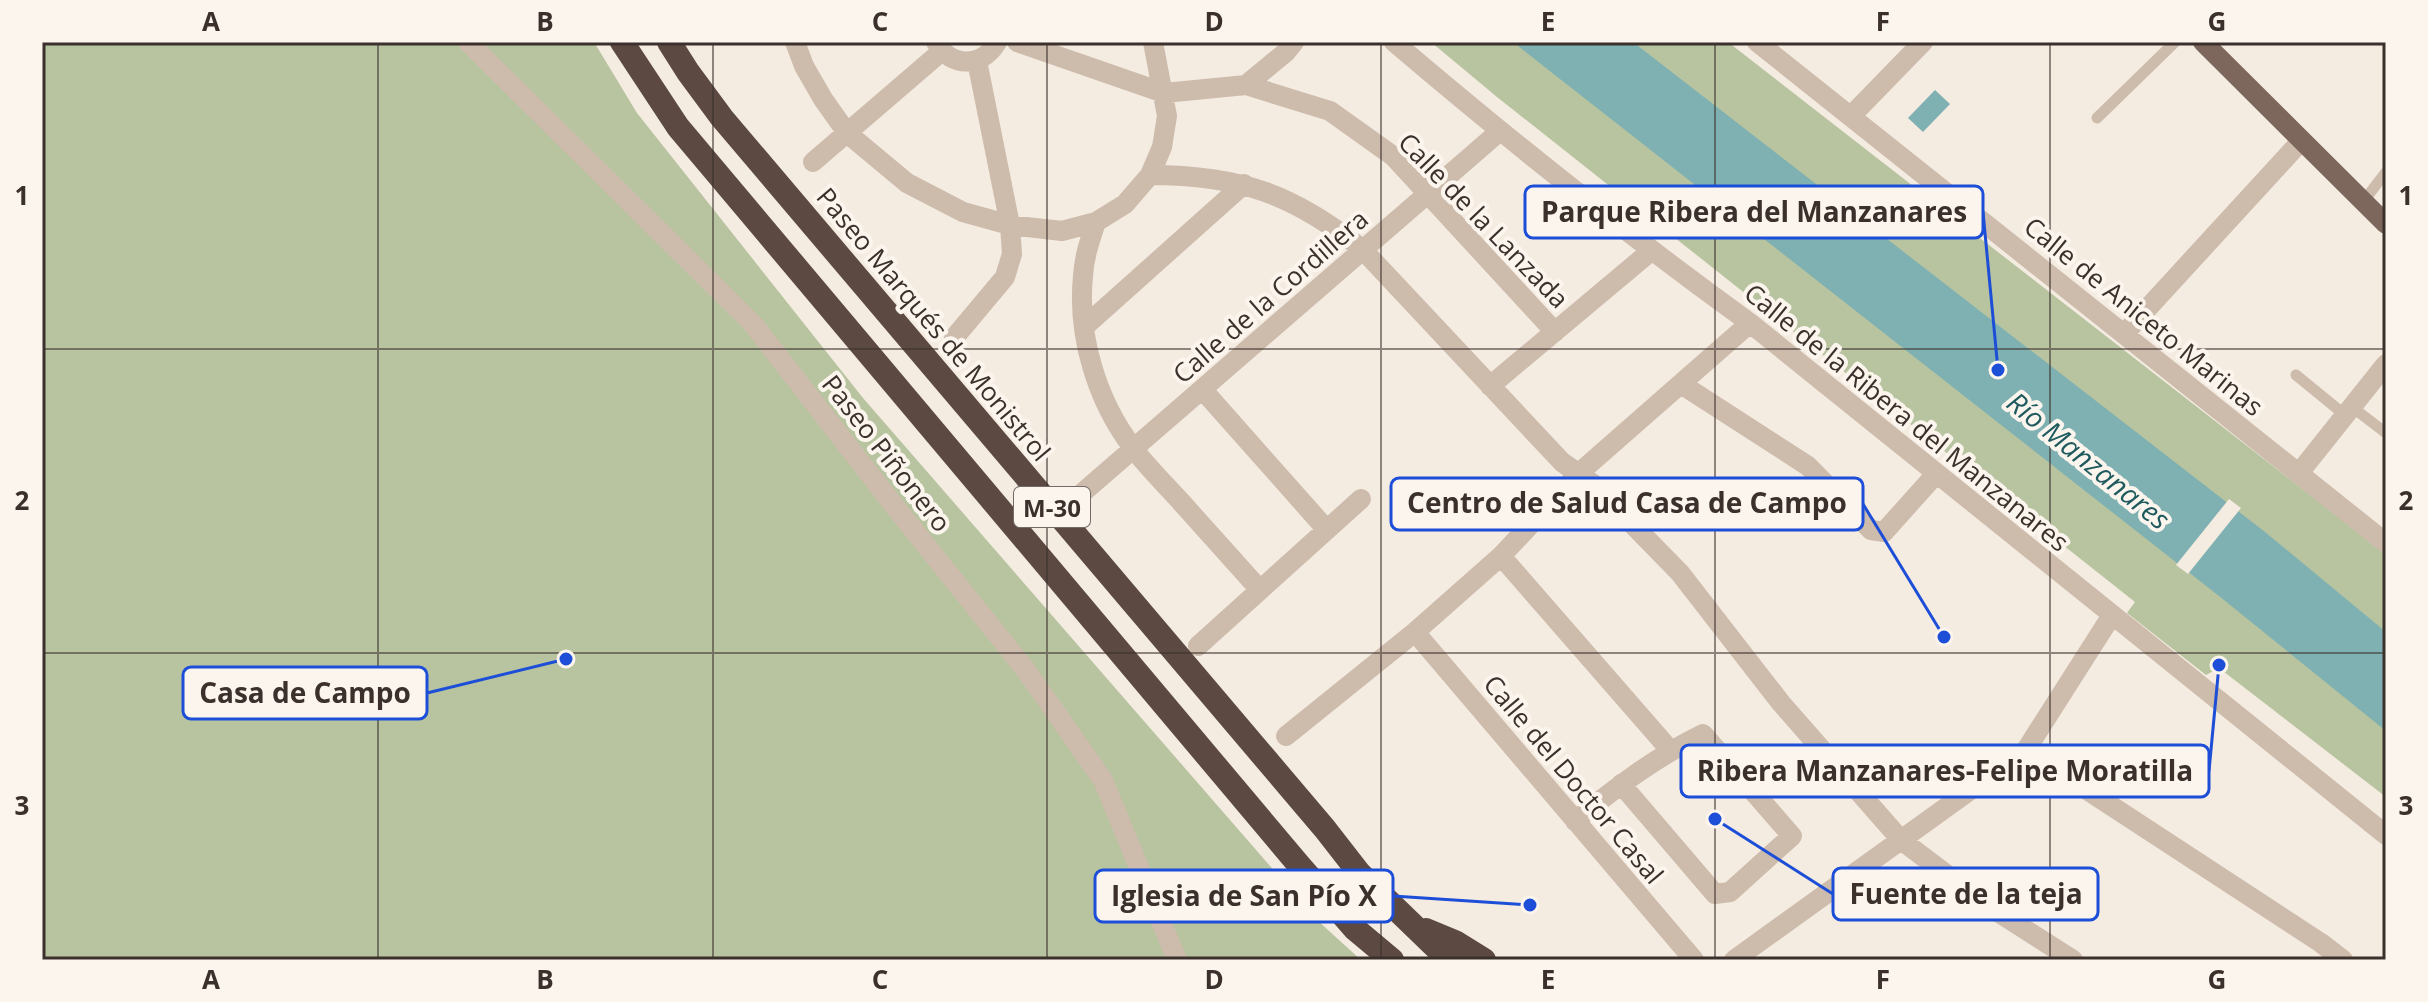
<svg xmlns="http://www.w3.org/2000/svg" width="2428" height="1002" viewBox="0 0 2428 1002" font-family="'Open Sans',sans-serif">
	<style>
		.green { fill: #b8c4a0 }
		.water { fill: #7fb0b2 }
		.pier { fill: #f4ebe1 }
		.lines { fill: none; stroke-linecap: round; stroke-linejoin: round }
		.lane { stroke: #cdbbac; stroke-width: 11 }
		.street { stroke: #cdbbac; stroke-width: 20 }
		.primary { stroke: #7d675c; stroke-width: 20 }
		.highway { stroke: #5c4a42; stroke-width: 24 }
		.grid { fill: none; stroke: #3b302b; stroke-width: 2; stroke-opacity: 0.55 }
		.labels { text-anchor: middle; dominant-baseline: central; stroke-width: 8; stroke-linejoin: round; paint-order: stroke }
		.shield { fill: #fbf5ee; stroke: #756b66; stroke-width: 2 }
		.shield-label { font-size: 24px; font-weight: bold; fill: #3b302b }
		.street-label { font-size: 26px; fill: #3b302b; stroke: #fbf5ee }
		.water-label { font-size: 28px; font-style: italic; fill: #1f5a5e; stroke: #fbf5ee }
		.leader { fill: none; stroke: #1d4ed8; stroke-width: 3 }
		.callout-dot { fill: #1d4ed8; stroke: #fbf5ee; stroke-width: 3 }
		.callout { fill: #fbf5ee; stroke: #1d4ed8; stroke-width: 3 }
		.callout-label { font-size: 28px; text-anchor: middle; font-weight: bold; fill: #3b302b }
		.neatline { fill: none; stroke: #3b302b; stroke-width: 3 }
		.grid-label { font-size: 26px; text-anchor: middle; font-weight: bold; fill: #3b302b }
	</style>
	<rect width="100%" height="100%" fill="#f4ebe1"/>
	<path class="green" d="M42,42H594L637,113L863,398L1317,920L1361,960H42Z
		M1431,42H1728L2386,554V797L2219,668L2206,675L2127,613L2135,602L1497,97Z"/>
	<path class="water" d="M1513,42H1633L2265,532L2386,632V731L2219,596Z
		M1935,90L1950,104L1923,132L1908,118Z"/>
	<path class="pier" d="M2229,499L2241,508L2188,574L2176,565Z"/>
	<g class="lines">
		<path class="lane" d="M2097,118L2175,42
			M2363,202L2386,172
			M2296,375L2345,415
			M2352,407L2386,433"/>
		<path class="street" d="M468,42L753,324L892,503L1025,669L1103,780L1177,960
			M795,42L804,66L823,99L847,133L907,183L963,212L1010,225L1062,231L1096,222L1125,204L1150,175L1162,147L1167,116L1153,42
			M936,42C951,68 982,68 997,42
			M1017,42L1164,93L1246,85L1330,111L1393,156L1555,332
			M1394,42C1509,140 1627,234 1750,323L2386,835
			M1757,42L2386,543
			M1246,85L1286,52L1294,42
			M1851,116L1923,42
			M813,162L942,51
			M1150,175C1239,175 1294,194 1363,250L1562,462L1593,484L1680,573L1781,703L1901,840L1987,905L2073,960
			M1096,222C1090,240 1084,257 1083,276C1077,336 1097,401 1133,448C1148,468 1166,485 1182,503C1208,532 1234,561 1260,590
			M1084,327L1244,184
			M2124,334L2301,141
			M954,338L1005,277L1012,254L1010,225L977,61
			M1681,384L1808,466L1871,530L1884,532L1936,474
			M1490,386L1651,251
			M1202,389L1327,530
			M2299,473L2386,364
			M1073,501L1500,131
			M1501,556L1670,750
			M1415,632L1694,960
			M1198,646L1361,499
			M1286,736L1415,632L1501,556L1579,473L1750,323
			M2026,750L2321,943L2343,960
			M1575,821C1616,787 1656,757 1703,734L1792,836L1730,892L1715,894L1621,784
			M1734,960L2026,750L2112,615"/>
		<path class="primary" d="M2203,42L2386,224"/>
		<path class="highway" d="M622,42L678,127L1299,865L1355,929L1392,960
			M669,42L688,72L722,118L1325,829L1360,874L1449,960
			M1426,930L1455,942L1484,960"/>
	</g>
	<path class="grid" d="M378,42V960M713,42V960M1047,42V960M1381,42V960M1715,42V960M2050,42V960M42,349H2386M42,653H2386"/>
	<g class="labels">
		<rect class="shield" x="1014" y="487" width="76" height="40" rx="6"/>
		<g class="shield-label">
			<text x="1052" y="507">M-30</text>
		</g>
		<g class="street-label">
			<text transform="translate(1484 220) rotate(46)">Calle de la Lanzada</text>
			<text transform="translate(1270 296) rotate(-41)">Calle de la Cordillera</text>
			<text transform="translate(2144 316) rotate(39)">Calle de Aniceto Marinas</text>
			<text transform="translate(934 324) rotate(50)">Paseo Marqués de Monistrol</text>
			<text transform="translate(1907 417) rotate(39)">Calle de la Ribera del Manzanares</text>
			<text transform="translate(887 453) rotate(52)">Paseo Piñonero</text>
			<text transform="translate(1574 779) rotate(50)">Calle del Doctor Casal</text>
		</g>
		<g class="water-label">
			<text transform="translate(2089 460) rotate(39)">Río Manzanares</text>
		</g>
	</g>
	<path class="leader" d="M1998 370L1983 212M1944 637L1863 504M566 659L427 693M2219 665L2209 771M1715 819L1833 894M1530 905L1393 896"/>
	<g class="callout-dot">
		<circle cx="1998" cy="370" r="8"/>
		<circle cx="1944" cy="637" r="8"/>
		<circle cx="566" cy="659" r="8"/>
		<circle cx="2219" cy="665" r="8"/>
		<circle cx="1715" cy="819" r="8"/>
		<circle cx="1530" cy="905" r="8"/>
	</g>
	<g class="callout">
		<rect x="1525" y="186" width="458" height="52" rx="8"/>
		<rect x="1391" y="478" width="472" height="52" rx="8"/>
		<rect x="183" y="667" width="244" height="52" rx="8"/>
		<rect x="1681" y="745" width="528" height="52" rx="8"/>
		<rect x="1833" y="868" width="265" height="52" rx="8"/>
		<rect x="1095" y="870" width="298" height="52" rx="8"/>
	</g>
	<g class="callout-label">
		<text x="1754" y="222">Parque Ribera del Manzanares</text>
		<text x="1627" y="513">Centro de Salud Casa de Campo</text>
		<text x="305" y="703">Casa de Campo</text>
		<text x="1945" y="781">Ribera Manzanares-Felipe Moratilla</text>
		<text x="1966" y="904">Fuente de la teja</text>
		<text x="1244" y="906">Iglesia de San Pío X</text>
	</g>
	<rect width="2428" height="1002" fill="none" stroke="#fbf5ee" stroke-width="88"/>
	<rect x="44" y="44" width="2340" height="914" class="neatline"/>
	<g class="grid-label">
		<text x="211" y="31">A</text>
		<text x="545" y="31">B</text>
		<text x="880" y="31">C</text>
		<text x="1214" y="31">D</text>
		<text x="1548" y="31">E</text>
		<text x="1883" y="31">F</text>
		<text x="2217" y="31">G</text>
		<text x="22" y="205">1</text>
		<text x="2406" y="205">1</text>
		<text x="22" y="510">2</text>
		<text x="2406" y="510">2</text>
		<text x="22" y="815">3</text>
		<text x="2406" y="815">3</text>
		<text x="211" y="989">A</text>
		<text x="545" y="989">B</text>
		<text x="880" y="989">C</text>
		<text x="1214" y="989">D</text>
		<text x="1548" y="989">E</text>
		<text x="1883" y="989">F</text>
		<text x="2217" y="989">G</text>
	</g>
</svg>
